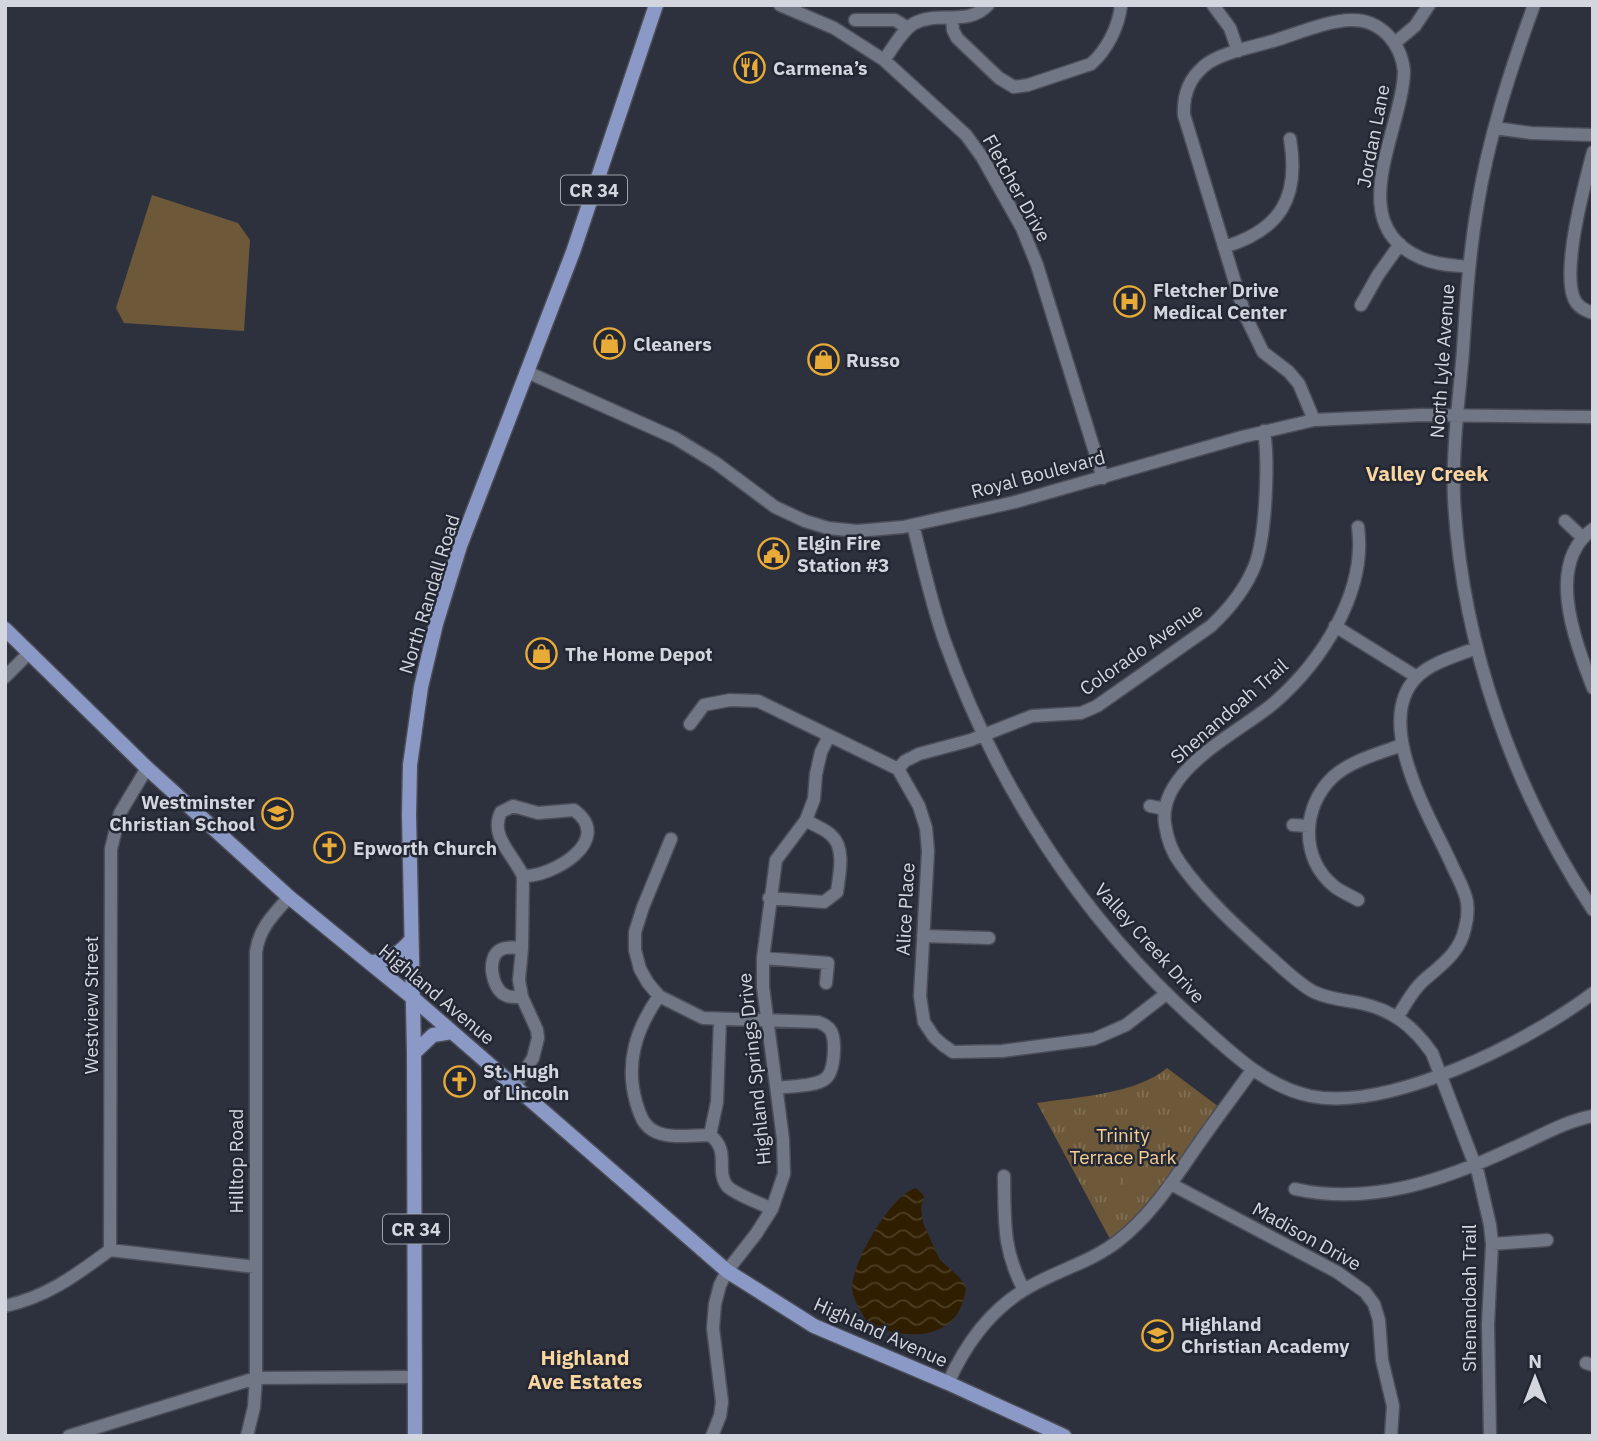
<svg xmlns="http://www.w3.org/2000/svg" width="1598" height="1441" viewBox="0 0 1598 1441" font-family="'IBM Plex Sans',sans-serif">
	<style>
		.park { fill: url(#park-tufts) }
		.pitch { fill: #6d5939 }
		.water { fill: url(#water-waves) }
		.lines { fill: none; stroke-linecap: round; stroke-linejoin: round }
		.minor-casing { stroke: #4b4e58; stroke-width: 15 }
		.major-casing { stroke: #4b4e58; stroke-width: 17 }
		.minor { stroke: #727785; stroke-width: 12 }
		.major { stroke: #8b99c6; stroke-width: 14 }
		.labels { text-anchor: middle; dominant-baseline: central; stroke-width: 5; stroke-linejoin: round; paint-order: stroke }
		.shield { fill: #232733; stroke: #9ea2ab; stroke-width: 2 }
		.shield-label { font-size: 18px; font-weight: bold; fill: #d3d6de }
		.poi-label { font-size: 19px; font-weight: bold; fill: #d3d6de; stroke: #232733; text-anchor: start }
		.street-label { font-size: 19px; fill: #d3d6de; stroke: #232733 }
		.park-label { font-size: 19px; fill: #f6d095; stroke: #232733 }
		.neighbourhood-label { font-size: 21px; font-weight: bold; fill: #f9d69f; stroke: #232733 }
	</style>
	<defs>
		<pattern id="park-tufts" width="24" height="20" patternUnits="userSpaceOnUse" patternTransform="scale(1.75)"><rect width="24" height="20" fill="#6d5939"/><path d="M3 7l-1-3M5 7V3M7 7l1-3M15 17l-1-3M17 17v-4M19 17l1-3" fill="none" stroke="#817055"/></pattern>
		<pattern id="water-waves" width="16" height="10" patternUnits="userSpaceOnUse" patternTransform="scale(1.75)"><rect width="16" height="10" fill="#301e00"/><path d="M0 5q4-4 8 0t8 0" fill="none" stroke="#4d3e25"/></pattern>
	</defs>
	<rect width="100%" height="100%" fill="#2d313d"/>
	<path class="park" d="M1167,1068L1219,1107L1150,1203L1110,1239L1037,1103C1076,1097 1137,1094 1167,1068Z"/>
	<path class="pitch" d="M152,195L238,223L250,240L244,331L124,323L116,308Z
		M1130,1158L1137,1184L1125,1187L1118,1161Z
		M1114,1162L1121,1188L1109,1191L1102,1165Z"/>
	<path class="water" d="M916,1188L924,1196L921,1207L923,1223L940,1260L959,1277L966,1287C960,1342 908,1341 868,1324C863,1314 852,1299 852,1288C852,1263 891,1194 916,1188Z"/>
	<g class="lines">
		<defs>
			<path id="minor" d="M780,5L834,28L884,60L966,135L982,157L1022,228L1037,265L1103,478
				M1213,5L1230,28L1238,51
				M1534,5C1510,71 1488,139 1477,209C1469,256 1466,303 1463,351C1459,400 1452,449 1454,499C1462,645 1513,789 1593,910
				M952,18L953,30L957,38L999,78L1014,87L1028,85L1091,64C1107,50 1119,26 1121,5
				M855,20H895L908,28
				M1396,42L1415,26L1429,5
				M884,60C893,48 901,32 913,24C937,10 968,27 988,5
				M1495,128L1531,133L1593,135
				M1593,152C1584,186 1563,264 1573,296C1576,306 1584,310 1593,313
				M1224,247C1281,230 1300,197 1290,139
				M1361,305L1378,275L1400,244
				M527,372L675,438L716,463L775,507L805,521L828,528L857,531L903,527L1015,502L1242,437L1314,420L1422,415L1593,417
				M1314,420L1299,384L1289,372L1263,352L1245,315L1184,115C1183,96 1188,80 1203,67C1218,53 1253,47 1273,41C1296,34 1329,20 1352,20C1381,20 1401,43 1404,71C1403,129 1341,224 1421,258C1436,265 1453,265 1469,267
				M1565,521L1582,537
				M913,525C923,564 931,603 945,642C997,787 1082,919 1197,1022C1231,1052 1264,1086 1310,1096C1390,1112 1530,1041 1593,993
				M1358,527C1367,593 1321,662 1274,703C1240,732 1157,770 1165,824C1167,838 1172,852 1180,863C1204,897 1238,928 1268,955C1283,968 1297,983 1314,992C1329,999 1344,1000 1360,1003C1393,1010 1413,1026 1432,1053L1478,1173L1490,1225L1492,1244L1488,1324L1490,1436
				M1593,529C1544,564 1576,643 1593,688
				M1335,626L1417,677
				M5,677L30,652
				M690,724L704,705L730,700L758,701L898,769L919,806L926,828L928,851L920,996L924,1022L934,1037L943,1045L953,1052L1002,1051L1094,1039L1126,1025L1166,994
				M898,769L905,761L919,754L971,740L1032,716L1081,713L1097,706L1211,626C1229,609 1246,588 1255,565C1266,535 1269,462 1264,431
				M513,806L538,813L574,810C615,840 553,877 523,876C513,854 489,836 501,812Z
				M1150,806L1165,809
				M1293,825L1308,826
				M671,839L643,907L635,932V950L640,969L648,983L659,996L703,1018L818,1022C823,1024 828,1026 831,1031C836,1041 835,1072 825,1079C814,1087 790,1086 777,1088
				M769,898L824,902L837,892C839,875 846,848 831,835C825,829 813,825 806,820
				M1358,900C1351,896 1342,892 1335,887C1299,859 1302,806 1333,777C1350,761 1380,753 1402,745
				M923,936L989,938
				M763,958L828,963L826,983
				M659,996C636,1029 625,1063 636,1102C640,1115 643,1126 656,1132C671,1139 694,1135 710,1135C731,1151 715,1170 727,1186C734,1194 762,1204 772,1209
				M522,997C516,997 510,998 505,995C492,989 486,958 500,950C506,946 515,948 522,948
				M1398,1016C1406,1004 1412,991 1423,981C1440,966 1460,953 1465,928C1467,921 1468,910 1467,902C1465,889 1456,875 1451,863C1430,817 1370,719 1419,675C1435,661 1457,656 1476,648
				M515,1086L533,1058L538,1038L537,1030L522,997L519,980L522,948L523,876
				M710,1135L717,1102L720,1020
				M1004,1176C1005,1220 1002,1249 1024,1290
				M1171,1184L1337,1272L1365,1292L1374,1304L1379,1320L1382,1360L1393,1406L1391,1436
				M1295,1189C1370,1206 1445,1180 1513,1148C1539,1137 1565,1121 1593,1116
				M1492,1244L1547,1240
				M110,1250L111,849L120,813L147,768
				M5,1306C47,1297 76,1275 110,1250L255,1267
				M1586,1363L1593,1365
				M948,1383C965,1345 988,1312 1024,1290C1054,1271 1090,1263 1118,1241C1149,1217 1171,1184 1193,1152C1212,1124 1233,1097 1252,1070
				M69,1436L256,1378L415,1377
				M247,1436L254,1407L256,1378V952C259,928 274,914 289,897
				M712,1436L720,1416L722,1402L713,1328L715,1304L720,1285L727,1271L756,1234L772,1209L784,1174L783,1139L763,987V958L776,860L806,820L814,799L816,774L821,752L829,736"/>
			<path id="major" d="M5,629L147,768L289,897L413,998L727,1271L814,1326L948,1383L1064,1436
				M369,962C387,962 399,954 411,940
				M414,1053L433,1035L452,1032
				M415,1436L414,1053L409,815L410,765L421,687L436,624L460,546L573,252L656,5"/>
		</defs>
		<use href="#minor" class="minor-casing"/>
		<use href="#major" class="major-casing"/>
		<use href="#minor" class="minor"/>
		<use href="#major" class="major"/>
	</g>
	<defs>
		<symbol id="restaurant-ring" viewBox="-11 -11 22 22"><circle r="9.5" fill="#232733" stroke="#e9ab38" stroke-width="1.5"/><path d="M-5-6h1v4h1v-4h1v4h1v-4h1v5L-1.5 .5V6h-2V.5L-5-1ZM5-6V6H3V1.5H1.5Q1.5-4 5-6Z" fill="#e9ab38"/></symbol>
		<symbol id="hospital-ring" viewBox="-11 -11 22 22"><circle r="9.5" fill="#232733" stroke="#e9ab38" stroke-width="1.5"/><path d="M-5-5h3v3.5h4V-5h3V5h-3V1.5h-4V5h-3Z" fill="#e9ab38"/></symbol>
		<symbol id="shop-ring" viewBox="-11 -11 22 22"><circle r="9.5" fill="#232733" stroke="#e9ab38" stroke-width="1.5"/><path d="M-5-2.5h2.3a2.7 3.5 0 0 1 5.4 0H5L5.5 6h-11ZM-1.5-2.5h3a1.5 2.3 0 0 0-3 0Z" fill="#e9ab38"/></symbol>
		<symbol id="civic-ring" viewBox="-11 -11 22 22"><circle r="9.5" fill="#232733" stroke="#e9ab38" stroke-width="1.5"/><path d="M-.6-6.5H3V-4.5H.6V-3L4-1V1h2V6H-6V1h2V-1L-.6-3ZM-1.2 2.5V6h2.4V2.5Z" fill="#e9ab38"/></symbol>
		<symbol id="school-ring" viewBox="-11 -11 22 22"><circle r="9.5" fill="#232733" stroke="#e9ab38" stroke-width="1.5"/><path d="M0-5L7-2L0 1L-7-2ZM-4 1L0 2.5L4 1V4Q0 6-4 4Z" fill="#e9ab38"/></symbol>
		<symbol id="church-ring" viewBox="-11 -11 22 22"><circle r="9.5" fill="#232733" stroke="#e9ab38" stroke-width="1.5"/><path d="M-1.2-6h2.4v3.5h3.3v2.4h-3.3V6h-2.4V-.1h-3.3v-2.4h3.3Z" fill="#e9ab38"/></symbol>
	</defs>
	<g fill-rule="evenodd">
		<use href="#restaurant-ring" x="732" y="50" width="35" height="35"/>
		<use href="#hospital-ring" x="1112" y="284" width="35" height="35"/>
		<use href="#shop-ring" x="592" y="326" width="35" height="35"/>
		<use href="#shop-ring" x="806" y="342" width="35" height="35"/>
		<use href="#civic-ring" x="756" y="536" width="35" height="35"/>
		<use href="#shop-ring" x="524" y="636" width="35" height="35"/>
		<use href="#school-ring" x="260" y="796" width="35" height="35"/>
		<use href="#church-ring" x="312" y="830" width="35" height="35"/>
		<use href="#church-ring" x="442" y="1064" width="35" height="35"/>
		<use href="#school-ring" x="1140" y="1318" width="35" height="35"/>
	</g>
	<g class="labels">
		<g class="shield">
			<rect x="561" y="175.5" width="66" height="29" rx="5"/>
			<rect x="383" y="1214.5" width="66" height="29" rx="5"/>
		</g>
		<g class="shield-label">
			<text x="594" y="190">CR 34</text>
			<text x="416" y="1229">CR 34</text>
		</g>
		<g class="poi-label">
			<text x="773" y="68">Carmena’s</text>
			<text x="1153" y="290">Fletcher Drive<tspan x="1153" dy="22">Medical Center</tspan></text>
			<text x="633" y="344">Cleaners</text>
			<text x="846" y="360">Russo</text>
			<text x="797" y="543">Elgin Fire<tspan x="797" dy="22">Station #3</tspan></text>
			<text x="565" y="654">The Home Depot</text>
			<text x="255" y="802" text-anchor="end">Westminster<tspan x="255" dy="22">Christian School</tspan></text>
			<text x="353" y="848">Epworth Church</text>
			<text x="483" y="1071">St. Hugh<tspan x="483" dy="22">of Lincoln</tspan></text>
			<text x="1181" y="1324">Highland<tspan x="1181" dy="22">Christian Academy</tspan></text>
		</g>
		<g class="street-label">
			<text transform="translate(1373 136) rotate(-79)">Jordan Lane</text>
			<text transform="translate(1017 188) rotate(61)">Fletcher Drive</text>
			<text transform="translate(1442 361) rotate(-86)">North Lyle Avenue</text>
			<text transform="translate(1038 474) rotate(-15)">Royal Boulevard</text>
			<text transform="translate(429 594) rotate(-73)">North Randall Road</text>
			<text transform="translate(1141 649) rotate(-35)">Colorado Avenue</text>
			<text transform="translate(1229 711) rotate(-41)">Shenandoah Trail</text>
			<text transform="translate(905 909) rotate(-87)">Alice Place</text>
			<text transform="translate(1150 943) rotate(48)">Valley Creek Drive</text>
			<text transform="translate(437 994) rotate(40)">Highland Avenue</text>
			<text transform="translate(91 1005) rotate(-90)">Westview Street</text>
			<text transform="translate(754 1069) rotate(-96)">Highland Springs Drive</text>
			<text transform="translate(236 1161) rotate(-90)">Hilltop Road</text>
			<text transform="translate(1307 1236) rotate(29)">Madison Drive</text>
			<text transform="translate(1469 1298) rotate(-90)">Shenandoah Trail</text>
			<text transform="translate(881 1332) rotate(24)">Highland Avenue</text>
		</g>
		<g class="park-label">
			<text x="1123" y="1135">Trinity<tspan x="1123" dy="22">Terrace Park</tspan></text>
		</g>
		<g class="neighbourhood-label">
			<text x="1427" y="473">Valley Creek</text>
			<text x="585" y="1357">Highland<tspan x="585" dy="24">Ave Estates</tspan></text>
		</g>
	</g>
	<rect width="1598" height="1441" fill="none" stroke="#d3d6de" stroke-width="14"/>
	<g transform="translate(1535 1378)" stroke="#232733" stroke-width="5" paint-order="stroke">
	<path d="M0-5L12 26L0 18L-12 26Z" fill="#d3d6de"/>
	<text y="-10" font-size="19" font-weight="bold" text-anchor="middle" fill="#d3d6de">N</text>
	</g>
</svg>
